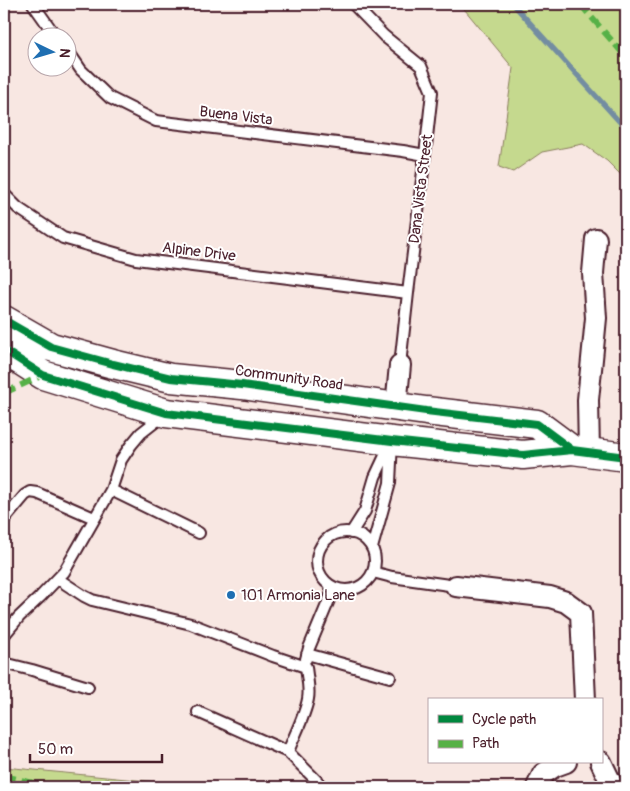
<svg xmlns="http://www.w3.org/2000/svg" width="630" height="791" viewBox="0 0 630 791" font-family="Pangolin,sans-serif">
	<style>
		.green { fill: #c5d98e; stroke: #887c5c }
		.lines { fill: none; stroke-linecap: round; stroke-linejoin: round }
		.stream { stroke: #738da1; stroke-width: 5 }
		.service-casing { stroke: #4a1f2b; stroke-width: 14 }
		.minor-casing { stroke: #4a1f2b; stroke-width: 24 }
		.primary-casing { stroke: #4a1f2b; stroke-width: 31 }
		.service { stroke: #fff; stroke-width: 10 }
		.minor { stroke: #fff; stroke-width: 20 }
		.primary { stroke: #fff; stroke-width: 28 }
		.quiet { stroke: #57b146; stroke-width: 6; stroke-dasharray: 12 6; stroke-linecap: butt }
		.cycleway-casing { stroke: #fff; stroke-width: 11 }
		.cycleway { stroke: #00873e; stroke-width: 8 }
		.poi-dot { fill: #1f6fb2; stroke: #fff; stroke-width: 2 }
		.labels { text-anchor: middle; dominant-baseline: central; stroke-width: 4; stroke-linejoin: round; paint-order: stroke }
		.street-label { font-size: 15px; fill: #4a1f2b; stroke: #fff }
		.poi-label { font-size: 15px; fill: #4a1f2b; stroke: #fff; text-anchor: start }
	</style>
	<rect width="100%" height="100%" fill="#f8e7e2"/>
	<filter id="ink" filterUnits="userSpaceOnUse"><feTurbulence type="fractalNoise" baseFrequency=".02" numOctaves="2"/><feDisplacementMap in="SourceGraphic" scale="10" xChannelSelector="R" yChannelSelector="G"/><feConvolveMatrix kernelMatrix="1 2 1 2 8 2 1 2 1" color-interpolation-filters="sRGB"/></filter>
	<g filter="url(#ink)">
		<path class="green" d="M460,4H626V180L607,161L583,144L542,152L513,172L499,167L513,68Z
			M4,767L177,784L180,787H4Z"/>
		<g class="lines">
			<path class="stream" d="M513,4L626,129"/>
			<defs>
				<path id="service" d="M33,4L57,38
					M353,4L384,36L421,66L432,92L425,155L408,293L400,365
					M68,51L81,70L110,98L156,121L403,151L425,155
					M4,194L18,208L63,238L136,259L408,293
					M111,490L199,533
					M4,520L25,495L30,492L37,493L94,518
					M317 561a29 29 0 1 1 58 0a29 29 0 1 1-58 0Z
					M351,533L365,511L375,477L390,445
					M372,548L390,483L392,441
					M373,572L392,577L456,586
					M58,579L84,596L92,600L191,624L273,656L306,667C307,678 310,689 308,699C305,716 294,736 288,752
					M4,635L19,617L40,597L64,572L111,490L121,460L131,445L141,433L164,415
					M307,654L390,677
					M306,659L309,648L334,588
					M4,663L32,670L88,687
					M198,712L288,752L323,787"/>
				<path id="minor" d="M396,407L400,365
					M589,452L588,400L596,318L593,273L596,239
					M456,586L550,597L566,602L581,613L585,700
					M601,762L613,787
					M537,787L543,774L555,766L566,762"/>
				<path id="primary" d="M4,320L51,347L113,364L171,378L242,385L426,411L537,424L572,450
					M4,350L43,375L166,413L392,441L523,455L572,450L626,457"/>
			</defs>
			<use href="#service" class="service-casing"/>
			<use href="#minor" class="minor-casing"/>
			<use href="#primary" class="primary-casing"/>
			<use href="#service" class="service"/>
			<use href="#minor" class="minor"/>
			<use href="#primary" class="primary"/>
			<path class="quiet" d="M580,4L626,57
				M4,393L43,375
				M4,776L51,787"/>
			<defs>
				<path id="cycleway" d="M4,320L51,347L113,364L171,378L242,385L426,411L537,424L572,450
					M4,350L43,375L166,413L392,441L523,455L572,450L626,457"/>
			</defs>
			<use href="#cycleway" class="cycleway-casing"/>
			<use href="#cycleway" class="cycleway"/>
		</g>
	</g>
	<circle class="poi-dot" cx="231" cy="595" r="5"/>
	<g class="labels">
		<g class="street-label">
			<text transform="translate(236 116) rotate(7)">Buena Vista</text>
			<text transform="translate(421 189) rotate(-83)">Dana Vista Street</text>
			<text transform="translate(199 252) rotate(7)">Alpine Drive</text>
			<text transform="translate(289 378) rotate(8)">Community Road</text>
		</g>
		<g class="poi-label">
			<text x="241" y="595">101 Armonia Lane</text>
		</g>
	</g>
	<rect width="630" height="791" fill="none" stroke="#fff" stroke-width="20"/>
	<rect x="10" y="10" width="610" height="771" fill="none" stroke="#4a1f2b" stroke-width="2" filter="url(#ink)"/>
	<rect x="428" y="698" width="175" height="65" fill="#ffffff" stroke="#b7a5aa"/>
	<rect x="438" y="715" width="25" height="8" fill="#00873e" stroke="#b7a5aa"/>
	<text x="472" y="724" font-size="15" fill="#4a1f2b">Cycle path</text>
	<rect x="438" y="740" width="25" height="8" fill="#57b146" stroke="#b7a5aa"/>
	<text x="472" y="748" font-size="15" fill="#4a1f2b">Path</text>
	<g transform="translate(52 52) rotate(95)"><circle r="24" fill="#ffffff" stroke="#b7a5aa"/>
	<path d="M0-4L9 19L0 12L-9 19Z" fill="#1f6fb2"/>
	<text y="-8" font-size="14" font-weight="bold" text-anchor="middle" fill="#4a1f2b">N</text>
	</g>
	<path d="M30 754v8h132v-8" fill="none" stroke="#4a1f2b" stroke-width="2.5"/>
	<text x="38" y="754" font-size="15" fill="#4a1f2b" stroke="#ffffff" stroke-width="4" paint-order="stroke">50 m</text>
</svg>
